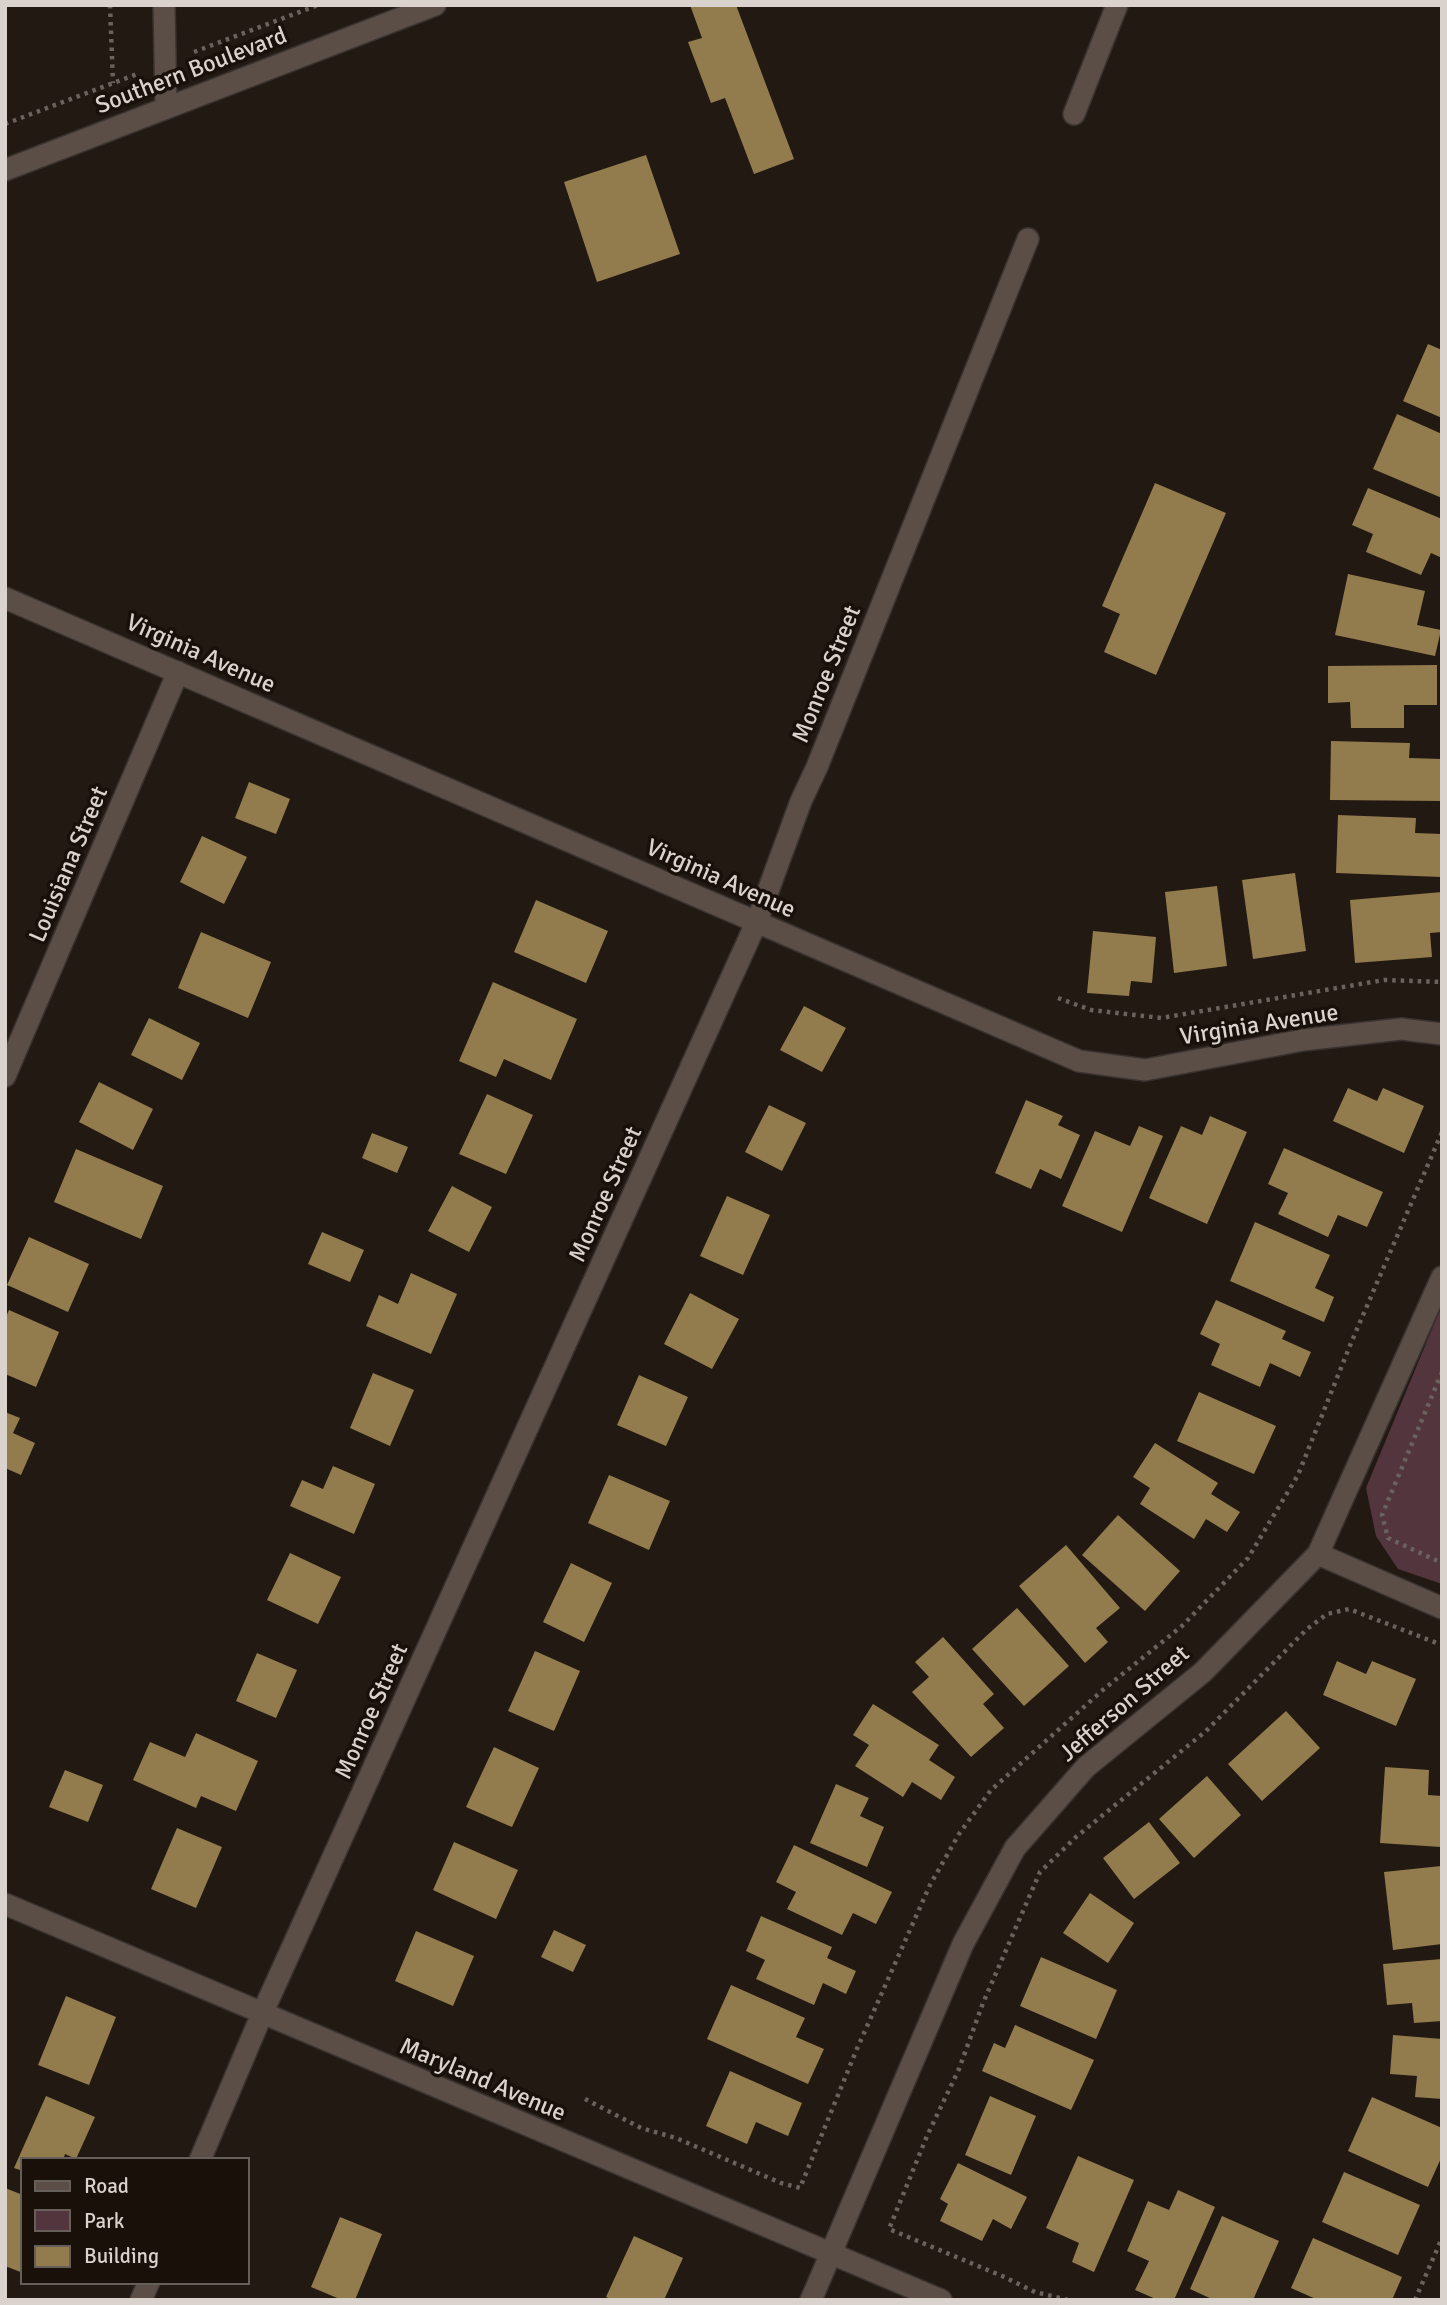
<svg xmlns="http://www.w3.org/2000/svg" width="1447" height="2305" viewBox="0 0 1447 2305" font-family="Signika,sans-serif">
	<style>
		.green { fill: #53353e }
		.building { fill: #927c4d }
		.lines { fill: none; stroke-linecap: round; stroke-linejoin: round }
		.street-casing { stroke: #39322f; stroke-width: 24 }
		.secondary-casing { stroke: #39322f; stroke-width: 24 }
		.path { stroke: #6b625d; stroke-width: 4.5; stroke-dasharray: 3.5 5; stroke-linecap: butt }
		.street { stroke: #5a4e46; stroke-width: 21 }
		.secondary { stroke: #5a4e46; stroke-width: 21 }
		.labels { text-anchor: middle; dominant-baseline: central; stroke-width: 7; stroke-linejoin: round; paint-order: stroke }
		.street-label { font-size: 24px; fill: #d9d2cd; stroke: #1a100a }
	</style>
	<rect width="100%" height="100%" fill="#231913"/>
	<path class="green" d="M1442,1305V1584L1398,1569L1376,1536L1366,1488Z"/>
	<path class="building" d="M690,5H736L794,159L754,174L725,98L711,103L688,42L702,38Z
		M646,155L680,254L597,282L564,182Z
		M1428,344L1442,350V418L1403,401Z
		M1397,414L1442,434V498L1373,469Z
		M1155,483L1226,513L1156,675L1104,652L1120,614L1102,606Z
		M1368,488L1442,519V558L1431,553L1421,575L1366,552L1373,534L1352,525Z
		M1348,574L1425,591L1417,625L1441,630L1435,656L1335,635Z
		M1437,665V705H1404V728H1351L1350,702L1328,703V666Z
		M1331,741L1410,743L1409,758L1442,759V801L1330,800Z
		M249,782L290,799L276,834L235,818Z
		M1338,815L1416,818L1415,833L1442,834V877L1336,873Z
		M202,836L247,857L224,904L180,882Z
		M1295,873L1306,951L1253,959L1242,880Z
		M1217,886L1227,966L1174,973L1165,892Z
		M1442,892V932L1430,933L1432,957L1355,963L1350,900Z
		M536,900L608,931L586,983L514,952Z
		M1093,931L1156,937L1152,983L1131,981L1129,996L1087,993Z
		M201,932L271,962L248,1018L178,988Z
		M493,982L577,1019L551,1080L504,1059L496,1077L459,1061Z
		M804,1006L846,1028L822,1072L780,1050Z
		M149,1018L200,1043L182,1080L131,1055Z
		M99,1082L153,1109L133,1150L79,1122Z
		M1348,1088L1377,1101L1383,1088L1424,1106L1404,1153L1333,1121Z
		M487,1094L533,1115L506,1174L459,1154Z
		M1026,1100L1063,1116L1058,1125L1080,1135L1061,1179L1040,1169L1031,1189L995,1173Z
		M769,1105L806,1123L782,1171L745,1152Z
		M1210,1116L1247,1132L1207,1224L1149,1198L1181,1126L1202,1135Z
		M1139,1126L1163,1136L1122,1232L1062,1206L1095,1131L1130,1146Z
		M372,1133L408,1147L397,1173L362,1158Z
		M1284,1148L1383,1192L1367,1227L1338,1215L1328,1237L1278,1214L1288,1193L1268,1184Z
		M76,1149L163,1186L141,1239L54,1202Z
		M452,1186L492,1207L469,1252L428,1231Z
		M727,1196L770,1215L743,1275L700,1256Z
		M1255,1222L1330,1255L1315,1288L1334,1297L1324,1322L1230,1281Z
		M322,1232L364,1250L350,1282L308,1264Z
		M29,1237L89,1264L68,1312L7,1285Z
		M411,1273L457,1294L431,1354L366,1326L379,1295L398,1304Z
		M690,1293L739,1319L712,1369L664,1344Z
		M1216,1300L1286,1331L1282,1339L1311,1352L1300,1377L1270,1363L1260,1387L1211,1365L1220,1344L1200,1334Z
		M9,1310L59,1332L36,1387L5,1374V1319Z
		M373,1373L414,1390L390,1446L350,1428Z
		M639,1375L688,1397L666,1446L617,1425Z
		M1199,1392L1276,1426L1254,1474L1177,1441Z
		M5,1412L20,1418L13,1433L35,1443L21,1475L5,1468Z
		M1155,1443L1218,1483L1211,1494L1240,1512L1227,1532L1206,1519L1194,1539L1140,1504L1150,1488L1133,1477Z
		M333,1466L375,1484L354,1534L290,1506L302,1480L323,1489Z
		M609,1475L670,1501L649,1550L588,1523Z
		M1118,1515L1180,1571L1145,1611L1082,1555Z
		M1066,1545L1120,1608L1096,1628L1108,1642L1085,1663L1019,1586Z
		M290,1553L341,1577L318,1624L267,1600Z
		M571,1563L612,1583L584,1642L543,1622Z
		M1017,1608L1069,1666L1024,1706L972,1649Z
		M943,1637L994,1694L983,1704L1004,1728L971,1757L912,1692L929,1677L915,1662Z
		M535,1651L580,1671L554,1731L508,1711Z
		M257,1653L297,1670L276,1718L236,1701Z
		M1337,1661L1366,1674L1372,1661L1416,1679L1396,1726L1323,1695Z
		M873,1704L939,1745L929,1760L955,1777L941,1800L912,1782L903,1797L855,1766L869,1745L853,1735Z
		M1286,1711L1320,1748L1262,1801L1228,1764Z
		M196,1733L258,1761L236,1811L201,1796L196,1808L133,1780L150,1742L185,1757Z
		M494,1747L539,1768L512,1827L466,1807Z
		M1385,1767L1429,1770L1428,1795L1442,1796L1441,1847L1380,1843Z
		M65,1770L103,1785L88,1822L49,1807Z
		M1207,1776L1241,1815L1194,1858L1159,1819Z
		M836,1784L869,1798L860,1816L884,1827L867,1867L810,1843Z
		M1149,1822L1180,1863L1134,1899L1103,1858Z
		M177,1828L222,1847L196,1908L151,1889Z
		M454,1842L518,1870L496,1919L433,1890Z
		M794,1845L892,1892L876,1924L853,1913L842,1935L787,1909L796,1892L776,1882Z
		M1441,1866L1442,1944L1393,1950L1384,1872Z
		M1090,1893L1134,1923L1108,1963L1063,1933Z
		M761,1916L832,1947L827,1958L856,1971L846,1994L823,1983L814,2005L756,1979L765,1960L746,1951Z
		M554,1930L586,1945L573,1972L541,1957Z
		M416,1931L474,1956L453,2006L395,1981Z
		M1041,1957L1117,1990L1096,2039L1020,2006Z
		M1442,1959V2021L1414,2023L1412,2003L1387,2005L1383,1964Z
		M731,1985L805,2018L796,2037L824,2049L808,2084L707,2039Z
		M66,1996L116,2017L89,2085L38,2065Z
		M1015,2025L1094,2060L1071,2110L982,2071L994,2043L1005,2048Z
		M1393,2035L1442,2039V2099L1415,2097L1417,2076L1390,2074Z
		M730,2071L802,2103L788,2136L756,2122L747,2144L706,2126Z
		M46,2096L95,2117L76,2159L65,2154L63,2160H23V2171L14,2168Z
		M990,2096L1036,2116L1011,2175L965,2155Z
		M1372,2097L1442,2128V2156L1428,2187L1348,2151Z
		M1078,2156L1134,2180L1094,2272L1072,2262L1079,2243L1046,2228Z
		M958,2163L1027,2197L1011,2229L993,2219L982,2241L940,2221L948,2204L940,2199Z
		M1344,2172L1420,2205L1398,2255L1322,2222Z
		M5,2188L23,2195V2273L5,2266Z
		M1178,2190L1215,2207L1174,2300H1158L1135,2290L1149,2261L1127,2251L1148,2201L1169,2210Z
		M1222,2216L1279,2241L1253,2300H1214L1190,2289Z
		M340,2217L382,2234L355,2300H342L311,2287Z
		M634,2236L683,2258L664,2300H613L606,2297Z
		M1313,2238L1402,2277L1392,2300H1318L1291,2288Z"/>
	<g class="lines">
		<defs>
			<path id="street" d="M164,5L166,107
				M1074,114L1117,5
				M5,598L1079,1061L1145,1070L1303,1040L1401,1029L1442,1034
				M5,1076L178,672
				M1318,1554L1442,1608
				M5,1904L941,2300
				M200,2160L262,2014L757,921L801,801L817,767L1028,239
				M141,2300L149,2282
				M811,2300L963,1944L1015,1848L1086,1767L1203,1672L1318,1554L1442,1277"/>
			<path id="secondary" d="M5,170L435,5"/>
		</defs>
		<use href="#street" class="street-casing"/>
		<use href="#secondary" class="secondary-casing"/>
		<path class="path" d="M110,5L113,83
			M194,52L318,5
			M5,124L137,74
			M1058,998L1091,1010L1161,1018L1384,980L1442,982
			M1442,1372L1382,1515L1388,1538L1442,1563
			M585,2099L641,2128L676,2138L781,2183L800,2188L856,2051L930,1885L959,1834L991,1790L1104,1689L1182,1626L1248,1558L1298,1475L1351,1343L1442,1132
			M1068,2300L1035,2292L1002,2276L889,2229L927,2136L959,2069L983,2003L1040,1872L1076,1837L1206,1731L1307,1629L1327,1614L1349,1609L1442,1645
			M1415,2300L1442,2238"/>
		<use href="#street" class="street"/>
		<use href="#secondary" class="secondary"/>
	</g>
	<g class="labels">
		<g class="street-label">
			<text transform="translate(191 70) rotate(-21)">Southern Boulevard</text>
			<text transform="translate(201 653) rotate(24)">Virginia Avenue</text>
			<text transform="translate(826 674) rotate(-68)">Monroe Street</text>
			<text transform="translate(68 864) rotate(-67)">Louisiana Street</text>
			<text transform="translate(721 878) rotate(24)">Virginia Avenue</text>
			<text transform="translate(1259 1024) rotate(-9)">Virginia Avenue</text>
			<text transform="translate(605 1194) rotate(-66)">Monroe Street</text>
			<text transform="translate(1124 1703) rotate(-41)">Jefferson Street</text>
			<text transform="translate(371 1711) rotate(-66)">Monroe Street</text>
			<text transform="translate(483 2079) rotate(23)">Maryland Avenue</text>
		</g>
	</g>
	<rect width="1447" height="2305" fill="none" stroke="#d9d2cd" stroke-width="14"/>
	<rect x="21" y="2158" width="228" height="126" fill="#1a100a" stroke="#665e58" stroke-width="2"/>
	<rect x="35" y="2181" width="35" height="10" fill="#5a4e46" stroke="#665e58" stroke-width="2"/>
	<text x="84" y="2193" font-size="21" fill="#d9d2cd">Road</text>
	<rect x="35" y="2210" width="35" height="21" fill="#53353e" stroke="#665e58" stroke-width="2"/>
	<text x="84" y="2228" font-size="21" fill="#d9d2cd">Park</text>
	<rect x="35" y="2246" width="35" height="21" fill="#927c4d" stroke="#665e58" stroke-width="2"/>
	<text x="84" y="2263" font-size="21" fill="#d9d2cd">Building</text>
</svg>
